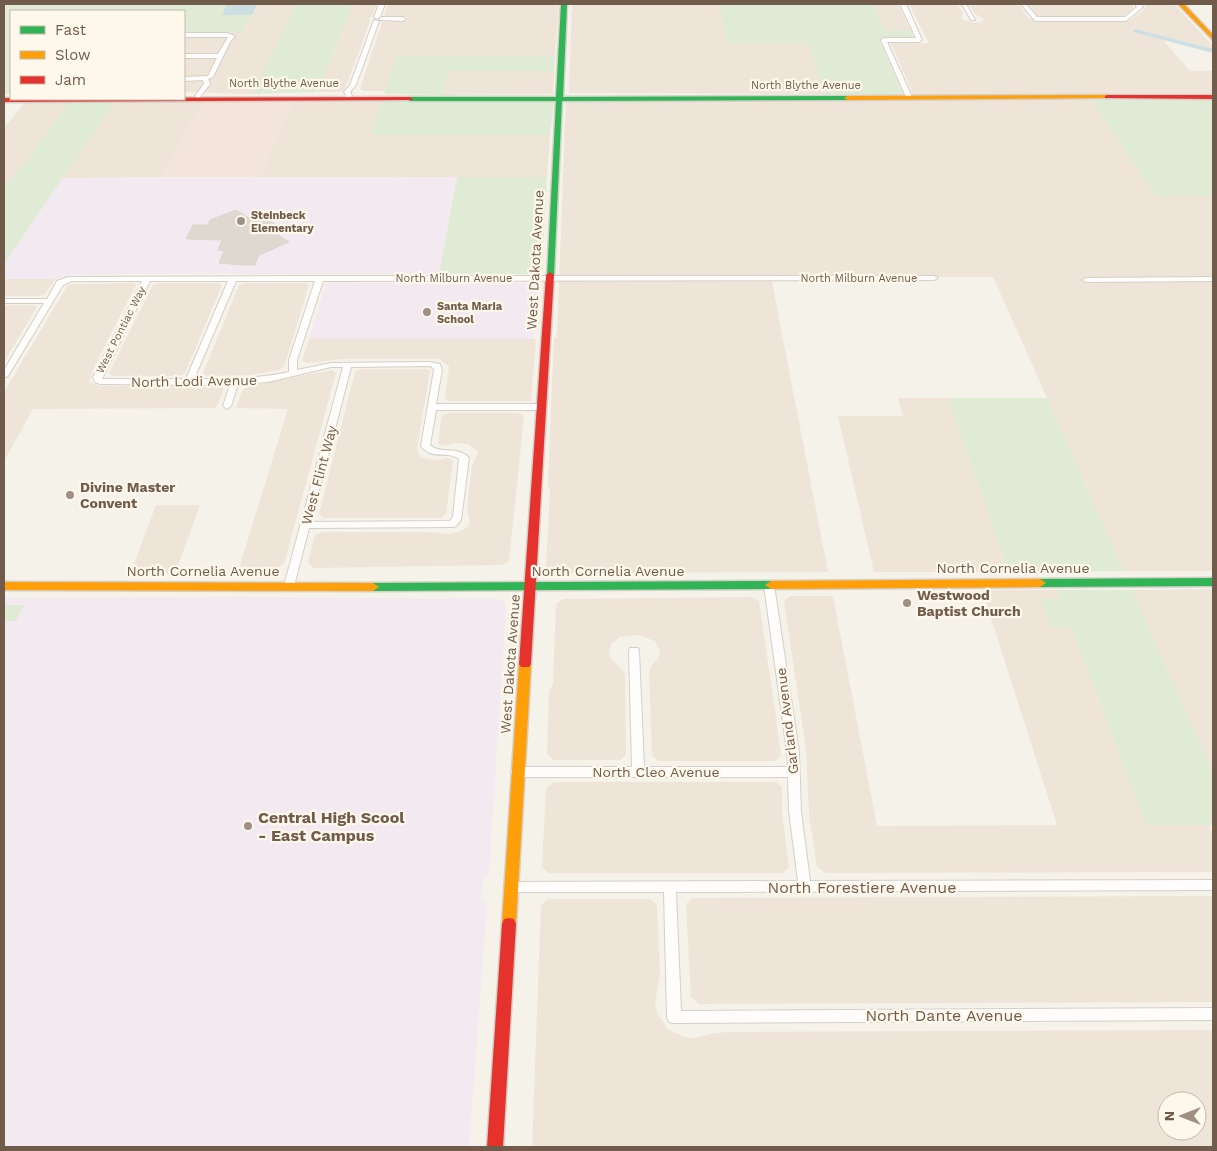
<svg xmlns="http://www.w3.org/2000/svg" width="1217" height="1151" viewBox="0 0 1217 1151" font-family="'Work Sans',sans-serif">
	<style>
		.residential { fill: #eee5d8; fill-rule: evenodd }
		.commercial { fill: #f3e5db }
		.education { fill: #f3e9f1 }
		.green { fill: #e0ebd6 }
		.water { fill: #cce0e4 }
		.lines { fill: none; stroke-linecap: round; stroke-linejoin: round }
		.canal { fill: #cce0e4; fill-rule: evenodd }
		.building { fill: #ded8d0; stroke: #ddd6cc }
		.street-casing { stroke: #d4cfc8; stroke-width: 2 }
		.fast-casing { stroke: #d5cfc8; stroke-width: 3 }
		.slow-casing { stroke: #d5cfc8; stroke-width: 3 }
		.jam-casing { stroke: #d5cfc8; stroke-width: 3 }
		.street { fill: #fefdfc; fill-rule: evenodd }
		.fast { fill: #30b455; fill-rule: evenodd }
		.slow { fill: #ff9f0a; fill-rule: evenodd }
		.jam { fill: #e5322d; fill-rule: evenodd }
		.poi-dot { fill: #9f9083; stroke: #fdf8eb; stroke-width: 2 }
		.labels { text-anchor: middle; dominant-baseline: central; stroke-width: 4.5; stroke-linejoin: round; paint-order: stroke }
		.far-street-label { font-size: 11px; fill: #715c4c; stroke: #fdf8eb }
		.far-poi-label { font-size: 11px; font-weight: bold; fill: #715c4c; stroke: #fdf8eb; text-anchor: start }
		.street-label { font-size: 14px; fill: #715c4c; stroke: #fdf8eb }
		.poi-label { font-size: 14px; font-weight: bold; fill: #715c4c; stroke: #fdf8eb; text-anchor: start }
		.near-poi-label { font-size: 16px; font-weight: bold; fill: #715c4c; stroke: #fdf8eb; text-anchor: start }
		.near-street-label { font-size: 16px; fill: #715c4c; stroke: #fdf8eb }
	</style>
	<rect width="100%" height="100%" fill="#f5f2ea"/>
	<path class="residential" d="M258,4H296L252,94L184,92V32H243Z
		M353,4H377L372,16L369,18L370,21L357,58L344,90L338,92H318Z
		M388,4H559L555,56H396L385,91H364L360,89L382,22L406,21L408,17L384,16Z
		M572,4H719L727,43H809L825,94L569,93Z
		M873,4H898L911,31H885Z
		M909,4H958L963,14L961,19L975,23L982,22L984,19L975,14L969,4H1018L1029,19L1055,22L1125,21H1129L1146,8L1143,4H1174L1213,46V51L1163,40L1190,71H1213V93L913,94L891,43H929Z
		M1029,4H1132L1134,7L1126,15L1119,17H1038Z
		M448,71H554L553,94L443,95Z
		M566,99L1091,100L1156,196H1213V571H1124L993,277H771L828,572L551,573L546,569L550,488H548L551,408L554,338H557Z
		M204,100L161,177L62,178L115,101Z
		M293,100H382L372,135H550L547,177H260Z
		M26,101H70L4,190V128Z
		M4,279H56L45,294L40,296H4Z
		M133,283L136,285L95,365L89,382L99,386H220L224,389L216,408L33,409L4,461V392L67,286L72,284Z
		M158,283H219L222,285L185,373L179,376H112L109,373L153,285Z
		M244,283H305L309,285L284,367L279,370L251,375L207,376L203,373L239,285Z
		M4,305H34L37,307L4,362Z
		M309,339H536L531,401H449L445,398L449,366L439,359H342L307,363L302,361Z
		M360,369H426L430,371L417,449L420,456L427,459L438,460L448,458L453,461L446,514L440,518H323L319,514L355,372Z
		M332,370L336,373L284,564L276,568H239L288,409L236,408L243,389L248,386Z
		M898,398H948L1008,572H874L838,416H903Z
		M447,413H519L524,416L509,561L502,565L314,568L308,563L315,535L322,532H429L449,534L461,531L467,527L470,522L467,508L472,466L478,453L474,448L468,444L456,443L442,446L438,443L442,416Z
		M156,505H200L175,574H130Z
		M1213,589V773L1132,590Z
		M982,590H1057L1060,599H1041L1071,627L1146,825H1209L1213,835V872L825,873L817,867L809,815L806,750L784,601L790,596H833L877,826L1057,825Z
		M752,597L759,601L775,710L781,756L775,761H659L652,756L649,672L651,666L659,657L660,651L655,641L639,635L620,637L611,644L609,651L611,659L622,669L625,675L626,755L620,760H554L547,754L549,691L553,684L556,604L563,599Z
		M554,782H776L782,787V813L789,867L783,873H549L542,867L546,789Z
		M1213,896V1002L699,1004L691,997L686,904L693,898Z
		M548,899H650L657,905L660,975L655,1003L657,1013L668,1029L684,1037L693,1038L716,1033L729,1032L1213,1030V1147H532L541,905ZM1167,1101H1197V1131H1167Z"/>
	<path class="commercial" d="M203,102H292L260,177H161Z"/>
	<path class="education" d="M457,177L439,274H128L70,275L56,279H4V264L62,178Z
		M326,283H534L538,285L533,339H309Z
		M283,597L500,599L506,604L489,873L483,879L481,899L487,905L469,1147H4V598Z"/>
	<path class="green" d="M4,4H228L221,15H252L243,32H184V11H11V94H4Z
		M296,4H353L318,92L252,94Z
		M719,4H873L885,31H911L914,39H879L903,94H825L809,43H727Z
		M396,56H555L554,71H448L443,95L386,94L384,93Z
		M382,100L552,101L554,103L550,135H371Z
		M1091,100H1213V196H1156Z
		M70,101H115L4,264V190Z
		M457,177H547L542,269L534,274H439Z
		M948,398H1047L1124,571L1008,572Z
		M1057,590H1132L1213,773V825H1146L1071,627H1051L1041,599H1060Z
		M4,605H24L16,621H4Z"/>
	<path class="water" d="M228,4H258L252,15H221Z"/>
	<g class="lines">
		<path class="canal" d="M1135,29L1213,49V53L1133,32V30Z"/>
	</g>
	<path class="building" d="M236,210L252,220L263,217L275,224L266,227L289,242L259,255L255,265H243L219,263L224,251L218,250L222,240L186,239L193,225H208L210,220Z"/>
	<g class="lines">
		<defs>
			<path id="street" d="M379,4H385L380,17L377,19L374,17Z
				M900,4H906L922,40L919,42H887L912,97L909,99L906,97L881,40L884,38H916Z
				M962,4H966L975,20H971Z
				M1021,4H1026L1037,17H1125L1137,7L1135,4H1140L1143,7L1126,21H1035Z
				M382,17H403L406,19L403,21L380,20V18Z
				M374,20L379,21L356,85L350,92L352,96L347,97L344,92L350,85Z
				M184,33H227L235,36L230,42L213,77L208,79L210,84L200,97L198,98L195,96L204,84L203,80L184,81V77L208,76L217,58H184V54H218L228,37H184Z
				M318,276H934L938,278L934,280L323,281L297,360V370L331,363L430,362L440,364L442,370L436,404H541L545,407L541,410H436L430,445C441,455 457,445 469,458L461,520L456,526L453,527L309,528L294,586L289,589L284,586L343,367H331L268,382L238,384L231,406L227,409L223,406L230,385L100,384L95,382L93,377L142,281H72L63,285L8,376L4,378V370L44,303H4V299H47L57,281L68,277ZM150,281H228L186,379H102ZM236,281H315L289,360V372C257,379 226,379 194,379ZM430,366L433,368L434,370L421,446C433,461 447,450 459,459L453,517L450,521L311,522L351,367Z
				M1213,277V281L1086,282L1082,280L1086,278Z
				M769,582L774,585L799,752L801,811L810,881L1213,880V890L676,892L681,1011L1213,1008V1020L674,1023L669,1022L667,1017L664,892H511L507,891L505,887L507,883L511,882L798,881L789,811L788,777H517L513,775L511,772L513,769L517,767H632L629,651L630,648H638L639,651L644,767H788L787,752L764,585Z"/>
			<path id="fast" d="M561,4H567L563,97L847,96L850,98L847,100L562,101L554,275L553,277H547L556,101H410L407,99L410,97H556Z
				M1213,578V586L1040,587L1034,583L1040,579Z
				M771,581L777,585L771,589L373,591L367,587L373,583Z"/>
			<path id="slow" d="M1178,4H1184L1213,35V40Z
				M1107,95L1109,96V98L847,100L844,98L847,96Z
				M1040,579L1046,583L1040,587L771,589L765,585L771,581Z
				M4,582L373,583L379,587L373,591L4,590Z
				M525,660L529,661L531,664L516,924L514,929L509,930L504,929L502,924L519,664L521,661Z"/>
			<path id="jam" d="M1107,95H1213V99L1105,98V96Z
				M410,97L413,99L412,100L4,102V98Z
				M550,272L554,275L531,664L529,667H521L519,664L546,275Z
				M509,918L514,919L516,924L503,1147H487L502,924L504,919Z"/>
		</defs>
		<use href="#street" class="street-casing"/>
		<use href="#fast" class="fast-casing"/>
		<use href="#slow" class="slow-casing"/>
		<use href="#jam" class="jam-casing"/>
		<use href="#street" class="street"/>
		<use href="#fast" class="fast"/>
		<use href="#slow" class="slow"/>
		<use href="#jam" class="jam"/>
	</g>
	<g class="poi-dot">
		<circle cx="241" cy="221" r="5"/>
		<circle cx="427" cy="312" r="5"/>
		<circle cx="70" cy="495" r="5"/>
		<circle cx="907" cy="603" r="5"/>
		<circle cx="248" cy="826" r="5"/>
	</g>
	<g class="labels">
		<g class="far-street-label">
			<text x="284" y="83">North Blythe Avenue</text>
			<text x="806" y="85">North Blythe Avenue</text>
			<text x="454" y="278">North Milburn Avenue</text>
			<text x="859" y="278">North Milburn Avenue</text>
			<text transform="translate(121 330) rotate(-63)">West Pontiac Way</text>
		</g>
		<g class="far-poi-label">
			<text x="251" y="215">Steinbeck<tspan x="251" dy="13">Elementary</tspan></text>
			<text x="437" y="306">Santa Maria<tspan x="437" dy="13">School</tspan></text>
		</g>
		<g class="street-label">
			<text transform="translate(535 260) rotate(-87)">West Dakota Avenue</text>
			<text transform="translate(194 381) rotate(-1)">North Lodi Avenue</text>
			<text transform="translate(319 475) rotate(-75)">West Flint Way</text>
			<text x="1013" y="568">North Cornelia Avenue</text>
			<text x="203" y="571">North Cornelia Avenue</text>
			<text x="608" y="571">North Cornelia Avenue</text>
			<text transform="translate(510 664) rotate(-86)">West Dakota Avenue</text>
			<text transform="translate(787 721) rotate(-97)">Garland Avenue</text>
			<text x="656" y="772">North Cleo Avenue</text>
		</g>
		<g class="poi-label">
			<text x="80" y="487">Divine Master<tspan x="80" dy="16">Convent</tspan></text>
			<text x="917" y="595">Westwood<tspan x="917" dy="16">Baptist Church</tspan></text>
		</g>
		<g class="near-poi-label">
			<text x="258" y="817">Central High Scool<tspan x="258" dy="18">- East Campus</tspan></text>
		</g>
		<g class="near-street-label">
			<text x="862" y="887">North Forestiere Avenue</text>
			<text x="944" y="1015">North Dante Avenue</text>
		</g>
	</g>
	<rect width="1217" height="1151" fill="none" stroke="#715c4c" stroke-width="10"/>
	<rect x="10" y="10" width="175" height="90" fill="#fdf8eb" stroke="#c5baab"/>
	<rect x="20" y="26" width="25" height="8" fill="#30b455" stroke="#c5baab"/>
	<text x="55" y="35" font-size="15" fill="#715c4c">Fast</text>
	<rect x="20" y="51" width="25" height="8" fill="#ff9f0a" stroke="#c5baab"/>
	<text x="55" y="60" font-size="15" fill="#715c4c">Slow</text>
	<rect x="20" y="76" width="25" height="8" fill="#e5322d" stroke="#c5baab"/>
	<text x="55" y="85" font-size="15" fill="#715c4c">Jam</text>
	<g transform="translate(1182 1116) rotate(270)"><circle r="24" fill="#fdf8eb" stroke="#c5baab"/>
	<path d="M0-4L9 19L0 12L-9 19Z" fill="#9f9083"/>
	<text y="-8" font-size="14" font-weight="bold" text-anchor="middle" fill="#715c4c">N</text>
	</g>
</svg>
